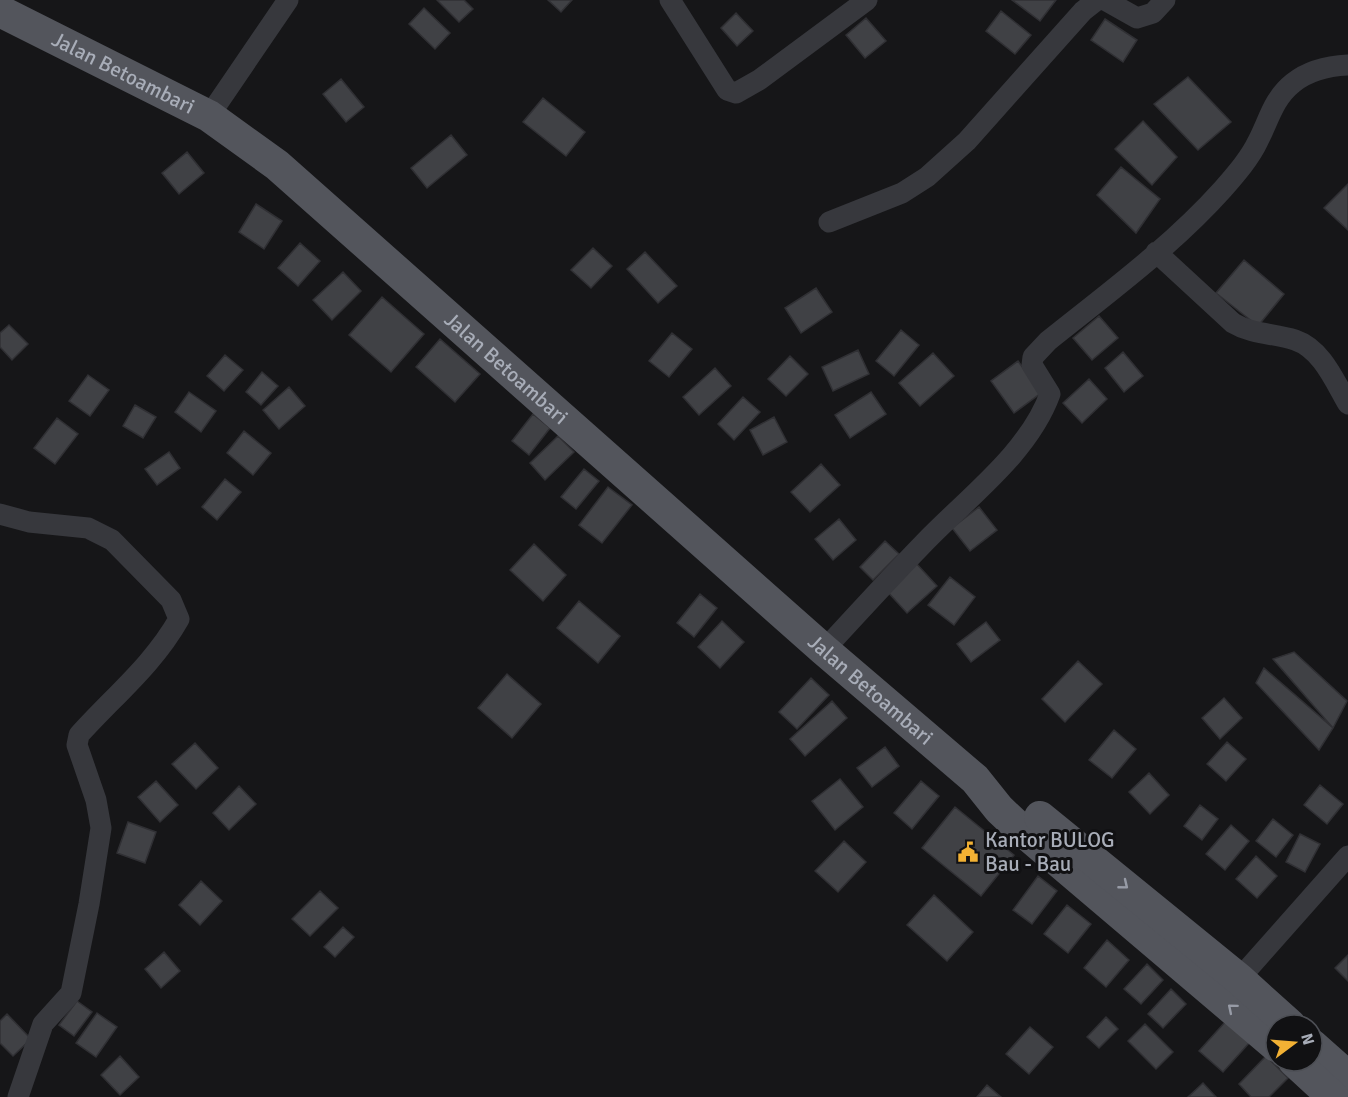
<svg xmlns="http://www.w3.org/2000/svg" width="1348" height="1097" viewBox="0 0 1348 1097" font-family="Signika,sans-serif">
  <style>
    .building { fill: #404145; stroke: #303034; stroke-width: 1.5 }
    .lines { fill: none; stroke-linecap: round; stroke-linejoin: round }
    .minor { stroke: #37383d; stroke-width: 21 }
    .primary { stroke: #53555c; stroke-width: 32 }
    .oneway { stroke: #979ba6 }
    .labels { text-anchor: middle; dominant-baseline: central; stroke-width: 6; stroke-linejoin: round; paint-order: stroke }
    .street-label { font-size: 21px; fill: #a8adb8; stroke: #111113 }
    .poi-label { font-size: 21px; fill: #a8adb8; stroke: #111113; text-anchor: start }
  </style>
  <rect width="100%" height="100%" fill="#161618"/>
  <path class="building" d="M437,0H464L473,9L459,22Z
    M548,0H572L561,12Z
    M1012,0H1056L1040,21Z
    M424,8L450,33L435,49L409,24Z
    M1001,11L1031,35L1015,54L986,31Z
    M736,13L753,31L737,46L721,28Z
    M866,18L886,41L865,58L846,35Z
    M1105,19L1137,40L1123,62L1091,40Z
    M1188,77L1231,122L1198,150L1154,104Z
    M341,79L364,107L346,122L323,94Z
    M543,98L585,132L566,156L523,122Z
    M1143,121L1177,157L1152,185L1115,149Z
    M451,135L467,155L427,188L411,168Z
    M187,152L204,173L179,194L162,173Z
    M1121,167L1160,199L1136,233L1097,195Z
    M1348,184V230L1324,208Z
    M256,204L282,221L264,249L239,232Z
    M300,243L320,261L298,286L278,268Z
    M593,248L612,266L591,288L571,270Z
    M645,252L677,286L658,303L627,269Z
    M1244,260L1284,294L1258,326L1216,293Z
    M343,272L361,291L332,320L313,300Z
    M816,288L832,312L801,333L785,308Z
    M382,297L424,334L391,372L349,335Z
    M1099,316L1118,338L1092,360L1073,338Z
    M9,325L28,344L12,360L0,347V333Z
    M901,330L919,345L894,376L876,361Z
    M672,333L692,349L669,377L649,361Z
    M440,339L480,374L455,402L416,367Z
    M858,350L869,374L833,391L822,367Z
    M1123,352L1143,376L1124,392L1105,368Z
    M933,353L954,376L920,406L899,383Z
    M225,355L243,370L224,391L207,376Z
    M790,356L808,374L786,396L768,379Z
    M1018,361L1041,393L1014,413L991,381Z
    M715,368L731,386L699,415L683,397Z
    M262,372L278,386L261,405L246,392Z
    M88,375L109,390L90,416L69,401Z
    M1089,379L1107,399L1082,423L1063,403Z
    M289,387L305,406L279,429L263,410Z
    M189,392L216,411L201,432L175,412Z
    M871,392L886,414L850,438L835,415Z
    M743,397L760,412L734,440L718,424Z
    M135,405L156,417L143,438L123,426Z
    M533,414L550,428L529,455L512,441Z
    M774,417L787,442L763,455L750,430Z
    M57,418L78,434L55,464L34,448Z
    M244,431L271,453L253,475L227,453Z
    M558,436L574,452L545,480L530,463Z
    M169,452L180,468L157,485L145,469Z
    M821,464L840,485L810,512L791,492Z
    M584,469L599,481L576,509L561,497Z
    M225,479L241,492L217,520L202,507Z
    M608,487L632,505L602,543L579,525Z
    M979,507L997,530L970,551L952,528Z
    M839,519L856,540L833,560L815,539Z
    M885,541L899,554L873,580L860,567Z
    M534,544L566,575L543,601L510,570Z
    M915,562L937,586L907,613L885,589Z
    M950,577L975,597L954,625L928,605Z
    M700,594L717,608L694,637L677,623Z
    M579,601L620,636L598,663L557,628Z
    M722,621L744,642L720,668L698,647Z
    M986,622L1000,640L971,662L957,644Z
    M1294,652L1347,701L1333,728L1273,659Z
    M1078,661L1102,684L1065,722L1042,699Z
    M1264,668L1333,728L1319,750L1256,683Z
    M507,674L541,704L512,738L478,708Z
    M811,678L829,695L797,729L779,712Z
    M1224,698L1242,718L1220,739L1202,718Z
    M832,701L847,718L805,756L790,739Z
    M1114,730L1136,749L1112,778L1089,760Z
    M1227,742L1246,759L1226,781L1207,764Z
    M195,743L218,768L196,789L172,764Z
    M885,747L899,766L872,787L857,768Z
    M1149,773L1169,795L1150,814L1129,792Z
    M840,779L863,807L835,830L812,801Z
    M156,781L178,805L160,822L138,797Z
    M921,781L939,796L912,829L894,813Z
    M1320,785L1343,804L1327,824L1304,805Z
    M239,786L256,804L229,830L213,813Z
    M1200,805L1218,819L1202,840L1184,826Z
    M955,807L1014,855L981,896L922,848Z
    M1273,819L1293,835L1276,857L1256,841Z
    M128,822L156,832L145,863L117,853Z
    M1231,825L1249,841L1225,870L1206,854Z
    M1300,834L1320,844L1305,872L1286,862Z
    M844,841L866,862L838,892L815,871Z
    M1256,856L1277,876L1257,898L1236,879Z
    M1038,876L1057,891L1032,924L1013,910Z
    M201,881L222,901L200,925L179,905Z
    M320,891L338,908L310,936L292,919Z
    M934,895L973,932L947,961L907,925Z
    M1067,905L1091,924L1068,953L1044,934Z
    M343,927L354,937L335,957L324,947Z
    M1107,940L1129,960L1106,987L1084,968Z
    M164,952L180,971L161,988L145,969Z
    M1348,955V981L1335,968Z
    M1147,964L1163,980L1141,1004L1124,989Z
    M1171,989L1186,1004L1163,1028L1148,1014Z
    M77,1001L92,1012L74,1036L59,1025Z
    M97,1013L117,1027L96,1057L76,1043Z
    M7,1014L31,1039L13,1056L0,1043V1021Z
    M1106,1017L1118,1029L1099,1048L1087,1037Z
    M1226,1021L1250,1042L1223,1072L1199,1051Z
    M1145,1024L1173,1052L1156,1069L1128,1041Z
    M1030,1027L1053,1047L1029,1074L1006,1054Z
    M120,1056L139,1077L120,1095L101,1075Z
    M1266,1056L1288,1078L1269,1097H1251L1239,1084Z
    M1203,1083L1216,1097H1188Z
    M987,1085L1001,1097H977Z"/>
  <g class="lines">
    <path class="minor" d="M670,0L727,90L736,93L759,80L867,0
      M1105,0L1137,18L1153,13L1165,0
      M209,116L288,0
      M829,222L902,193L927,177L967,141L1083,11L1097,0
      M1156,252L1233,323C1253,335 1274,333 1295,340C1322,349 1335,382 1348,404
      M0,514L29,522L88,528L112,540L171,600L179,619C153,665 114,696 79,735L77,745L96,800L101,828L89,904L71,993L43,1024L18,1097
      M824,650C857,614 890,578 924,543C967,498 1028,454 1050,394L1032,365L1033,357L1048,341C1108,293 1172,246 1223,189C1236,174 1250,158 1258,141C1269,120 1273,99 1293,83C1309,70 1328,66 1348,65
      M1239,979L1348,856"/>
    <g class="primary">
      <path id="s1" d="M0,11L209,116L277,165L824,650L975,779L999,809L1017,826L1276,1046"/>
      <path d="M1040,817L1239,979L1290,1025"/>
      <path d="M1312,1045L1348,1077"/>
      <path d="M1294,1061L1333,1097"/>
    </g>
  </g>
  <defs><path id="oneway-chevron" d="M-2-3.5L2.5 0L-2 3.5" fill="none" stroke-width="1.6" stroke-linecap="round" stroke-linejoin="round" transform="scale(1.5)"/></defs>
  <g class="oneway">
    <use href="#oneway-chevron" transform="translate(1124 885) rotate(39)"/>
    <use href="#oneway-chevron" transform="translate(1232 1008) rotate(-140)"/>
  </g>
  <defs>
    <g id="civic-bare" transform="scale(1.62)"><path d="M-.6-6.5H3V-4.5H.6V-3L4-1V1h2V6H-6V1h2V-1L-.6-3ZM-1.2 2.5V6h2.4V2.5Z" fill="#f2b134" stroke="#111113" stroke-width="2.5" paint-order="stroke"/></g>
  </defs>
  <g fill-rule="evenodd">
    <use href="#civic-bare" x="968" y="852"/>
  </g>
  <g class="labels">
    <g class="street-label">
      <text stroke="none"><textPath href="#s1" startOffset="138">Jalan Betoambari</textPath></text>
      <text stroke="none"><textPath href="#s1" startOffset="624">Jalan Betoambari</textPath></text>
      <text stroke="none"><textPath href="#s1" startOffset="1110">Jalan Betoambari</textPath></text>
    </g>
    <g class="poi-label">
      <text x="985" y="840">Kantor BULOG<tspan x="985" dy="24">Bau - Bau</tspan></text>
    </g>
  </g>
  <g transform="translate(1294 1043) rotate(74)"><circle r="28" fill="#111113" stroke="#4d4f55" stroke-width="1.5"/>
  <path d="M0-4.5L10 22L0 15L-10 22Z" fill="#f2b134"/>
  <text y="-9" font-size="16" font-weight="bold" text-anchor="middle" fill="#a8adb8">N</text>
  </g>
</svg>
